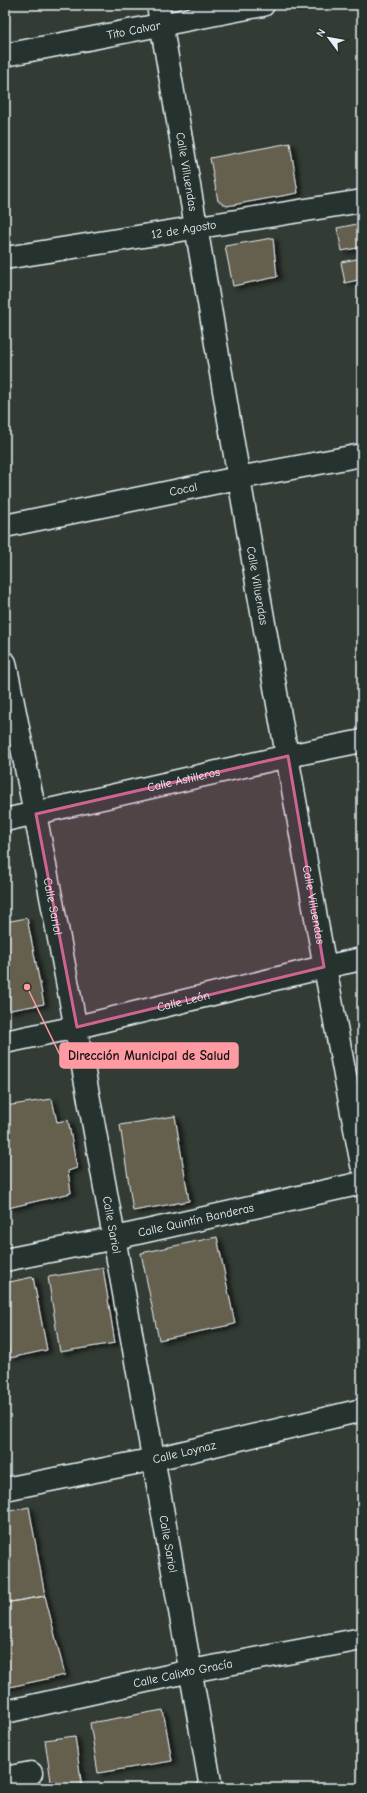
<svg xmlns="http://www.w3.org/2000/svg" width="367" height="1793" viewBox="0 0 367 1793" font-family="'Comic Neue',sans-serif">
  <style>
    .building { fill: #655e4e; stroke: #e8f1f8; filter: url(#shadow) }
    .lines { fill: none; stroke-linecap: round; stroke-linejoin: round }
    .minor-casing { stroke: #e8f1f8; stroke-width: 25 }
    .major-casing { stroke: #e8f1f8; stroke-width: 25 }
    .minor { stroke: #26332d; stroke-width: 22 }
    .major { stroke: #26332d; stroke-width: 22 }
    .marked { fill: #cf6492; fill-opacity: 0.2; stroke: #cf6492; stroke-width: 3; stroke-linejoin: round }
    .labels { text-anchor: middle; dominant-baseline: central; stroke-width: 3; stroke-linejoin: round; paint-order: stroke }
    .street-label { font-size: 12px; fill: #e8f1f8; stroke: #26332d }
    .leader { fill: none; stroke: #ff9aa2; stroke-width: 1.5 }
    .callout-dot { fill: #ff9aa2; stroke: #26332d; stroke-width: 1.5 }
    .callout { fill: #ff9aa2; stroke: #ff9aa2; stroke-width: 1.5 }
    .callout-label { font-size: 13px; text-anchor: middle; font-weight: bold; fill: #111 }
  </style>
  <defs>
    <filter id="shadow"><feDropShadow dx="4.5" dy="2.5" stdDeviation="2" flood-color="#0009"/></filter>
  </defs>
  <rect width="100%" height="100%" fill="#333c34"/>
  <filter id="ink" filterUnits="userSpaceOnUse"><feTurbulence type="fractalNoise" baseFrequency=".025" numOctaves="2"/><feDisplacementMap in="SourceGraphic" scale="8" xChannelSelector="R" yChannelSelector="G"/><feConvolveMatrix kernelMatrix="1 2 1 2 8 2 1 2 1" color-interpolation-filters="sRGB"/></filter>
  <g filter="url(#ink)">
    <path class="building" d="M290,143L298,193L227,206L218,201L210,158Z
      M362,223V247L342,251L337,228Z
      M273,238L277,277L233,286L225,246Z
      M362,258V279L345,283L341,262Z
      M27,918L44,1004L5,1011V922Z
      M52,1099L57,1122L68,1120L77,1168L68,1171L71,1193L8,1208L5,1191V1106Z
      M175,1116L189,1201L133,1211L120,1125Z
      M217,1237L235,1324L159,1340L141,1253Z
      M103,1268L115,1343L60,1352L48,1277Z
      M33,1277L47,1350L10,1358L5,1331V1283Z
      M29,1507L45,1596L5,1603V1512Z
      M45,1596L65,1675L5,1688V1603Z
      M163,1710L172,1761L98,1773L90,1723Z
      M75,1736L82,1788H52L45,1740Z"/>
    <g class="lines">
      <g class="minor-casing">
        <g id="minor">
          <path id="s1" d="M158,5C225,392 288,779 362,1165"/>
          <path id="s2" d="M5,55L263,5"/>
          <path id="s3" d="M5,663C81,1037 145,1412 211,1788"/>
          <path id="s4" d="M5,820L288,756L362,741"/>
          <path id="s5" d="M5,1042L77,1027L324,967L362,959"/>
          <path id="s6" d="M5,1260L115,1238L362,1183"/>
          <path id="s7" d="M5,1489L155,1459L362,1410"/>
          <path id="s8" d="M5,1712L191,1671L362,1639"/>
          <path d="M5,1778L31,1773"/>
        </g>
      </g>
      <g class="major-casing">
        <g id="major">
          <path id="s9" d="M5,258L362,201"/>
          <path id="s10" d="M5,526L238,478L362,455"/>
        </g>
      </g>
      <use href="#minor" class="minor"/>
      <use href="#major" class="major"/>
    </g>
  </g>
  <path class="marked" d="M288,756L324,967L77,1027L36,814Z"/>
  <g class="labels">
    <g class="street-label">
      <text stroke="none"><textPath href="#s2" startOffset="131">Tito Calvar</textPath></text>
      <text stroke="none"><textPath href="#s1" startOffset="169">Calle Villuendas</textPath></text>
      <text stroke="none"><textPath href="#s9" startOffset="181">12 de Agosto</textPath></text>
      <text stroke="none"><textPath href="#s10" startOffset="182">Cocal</textPath></text>
      <text stroke="none"><textPath href="#s1" startOffset="589">Calle Villuendas</textPath></text>
      <text stroke="none"><textPath href="#s4" startOffset="183">Calle Astilleros</textPath></text>
      <text stroke="none"><textPath href="#s1" startOffset="913">Calle Villuendas</textPath></text>
      <text stroke="none"><textPath href="#s3" startOffset="248">Calle Sariol</textPath></text>
      <text stroke="none"><textPath href="#s5" startOffset="183">Calle León</textPath></text>
      <text stroke="none"><textPath href="#s6" startOffset="195">Calle Quintín Banderas</textPath></text>
      <text stroke="none"><textPath href="#s3" startOffset="572">Calle Sariol</textPath></text>
      <text stroke="none"><textPath href="#s7" startOffset="183">Calle Loynaz</textPath></text>
      <text stroke="none"><textPath href="#s3" startOffset="896">Calle Sariol</textPath></text>
      <text stroke="none"><textPath href="#s8" startOffset="182">Calle Calixto Gracía</textPath></text>
    </g>
  </g>
  <path class="leader" d="M27 987L60 1055"/>
  <circle class="callout-dot" cx="27" cy="987" r="4"/>
  <rect class="callout" x="60" y="1043" width="178" height="25" rx="4"/>
  <g class="callout-label">
    <text x="149" y="1060">Dirección Municipal de Salud</text>
  </g>
  <rect width="367" height="1793" fill="none" stroke="#26332d" stroke-width="20"/>
  <rect x="10" y="10" width="347" height="1773" fill="none" stroke="#e8f1f8" stroke-width="1.5" filter="url(#ink)"/>
  <g transform="translate(329 38) rotate(302)" stroke="#26332d" stroke-width="3" paint-order="stroke">
  <path d="M0-3L7 15L0 10L-7 15Z" fill="#e8f1f8"/>
  <text y="-6" font-size="11" font-weight="bold" text-anchor="middle" fill="#e8f1f8">N</text>
  </g>
</svg>
